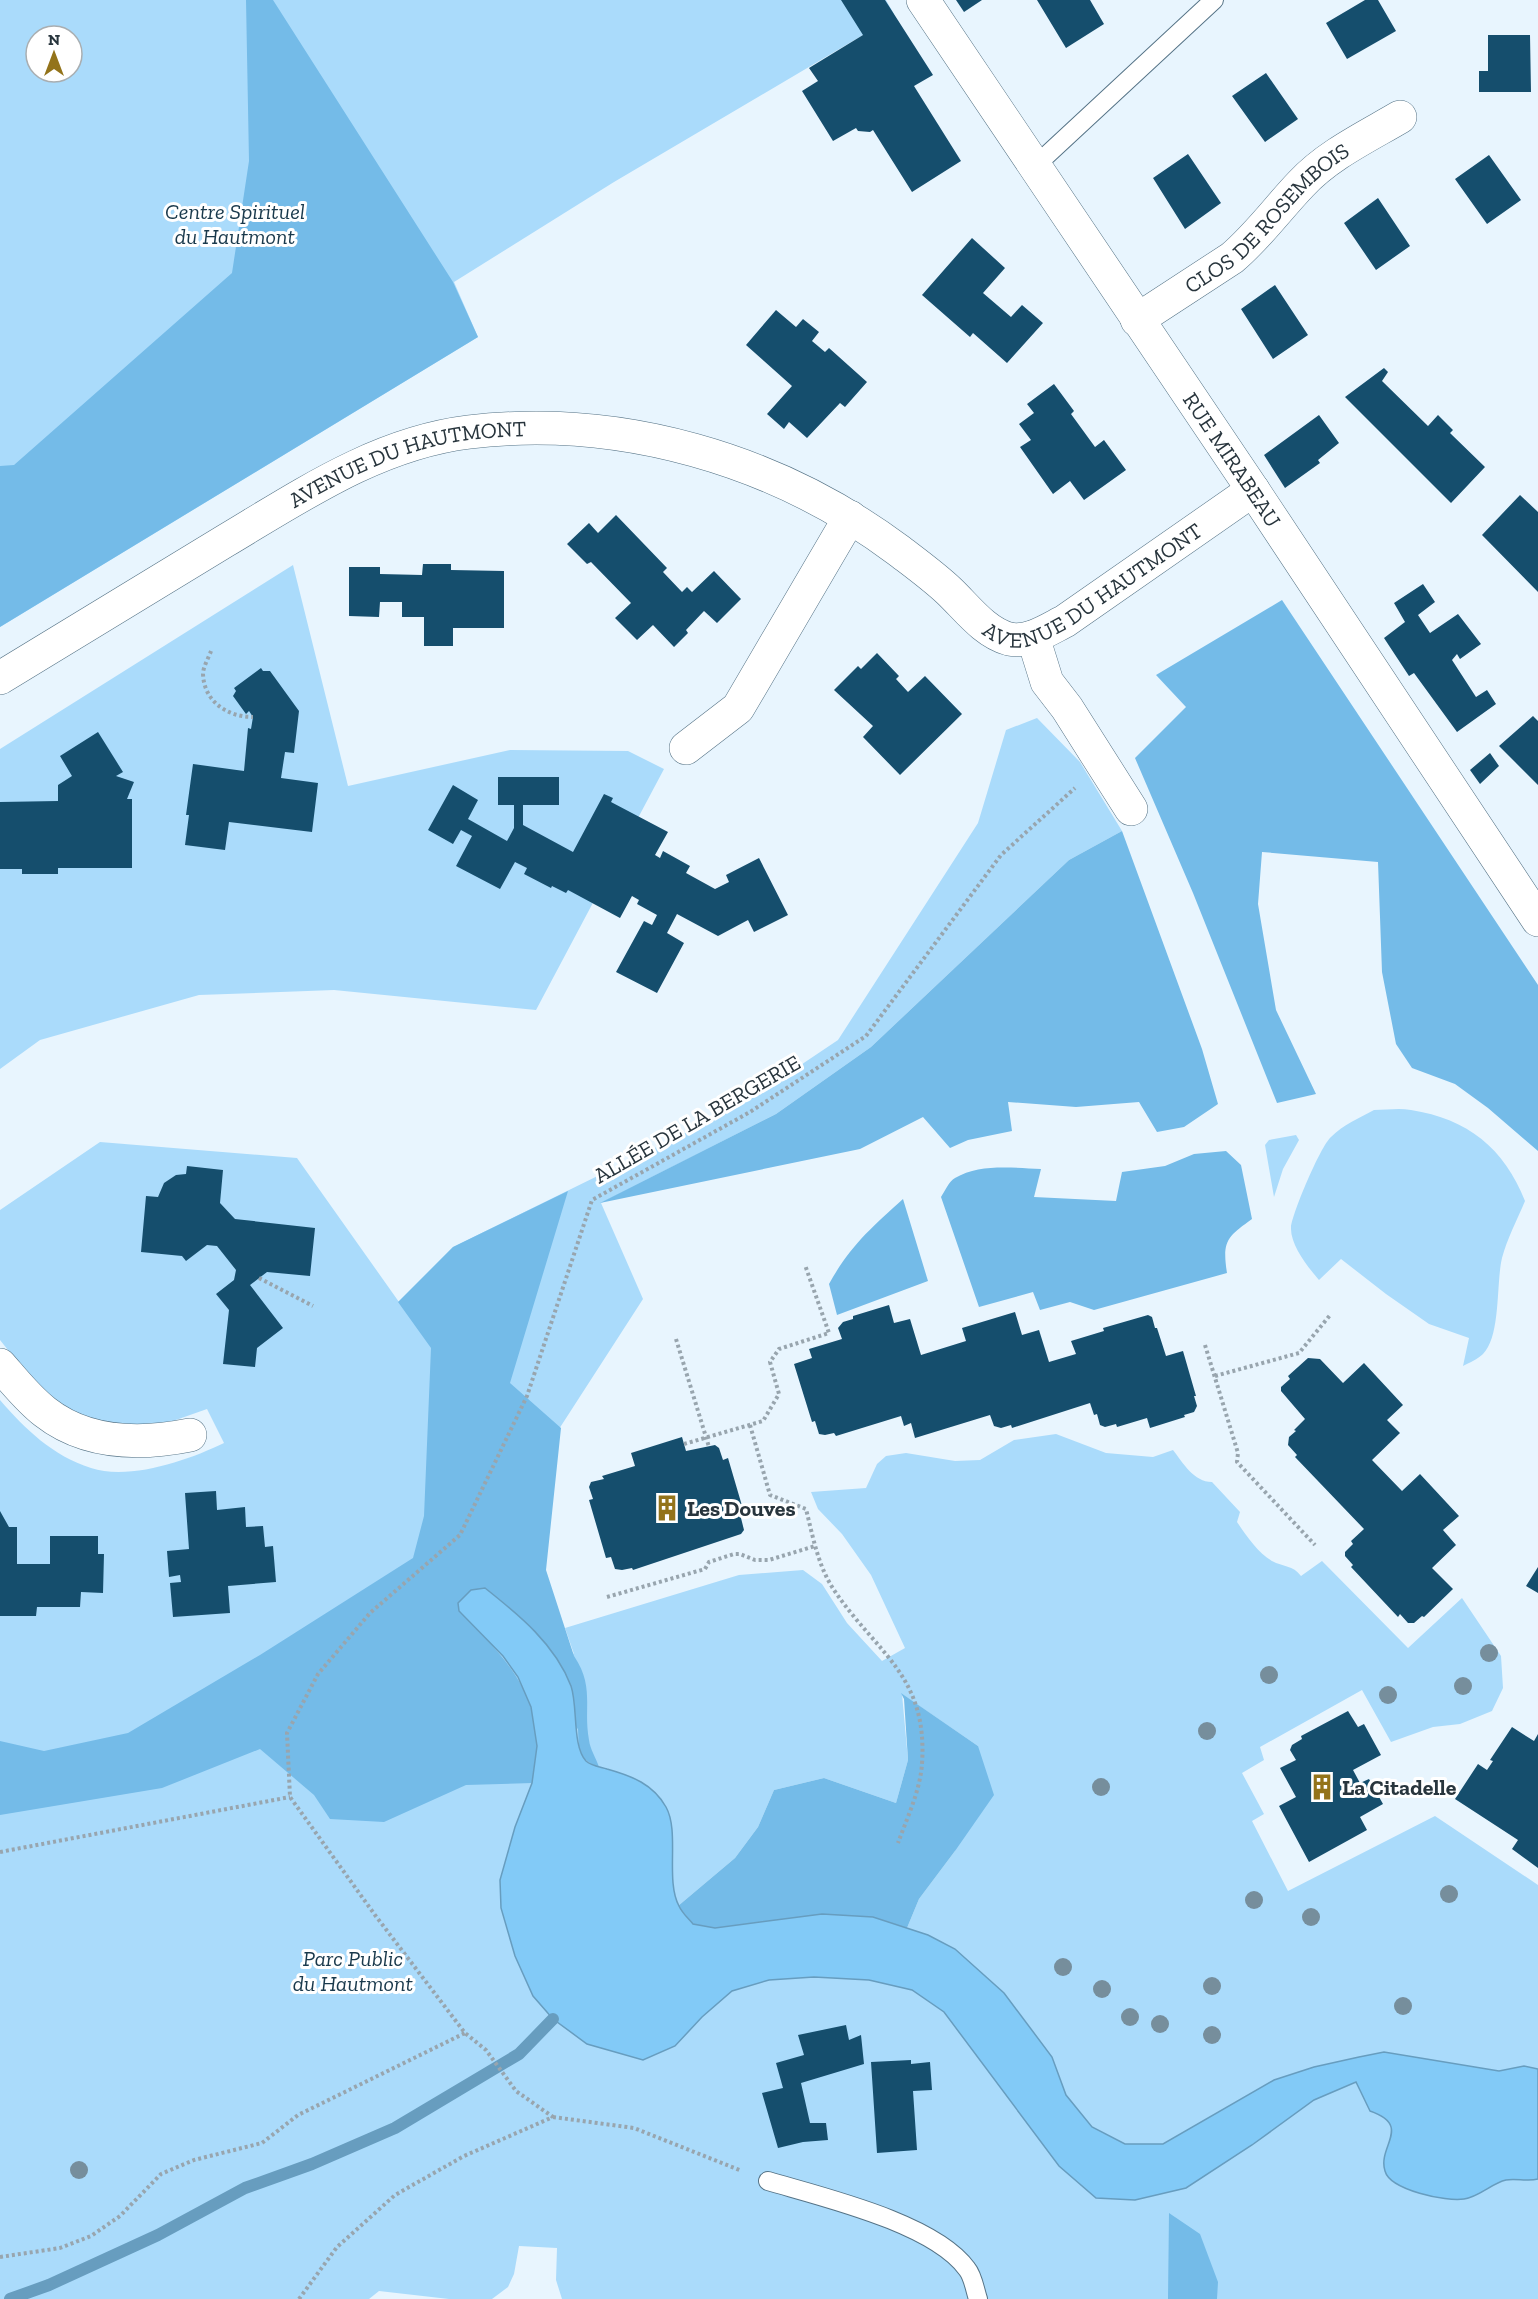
<svg xmlns="http://www.w3.org/2000/svg" width="1538" height="2299" viewBox="0 0 1538 2299" font-family="'Zilla Slab',serif">
  <style>
    .green { fill: #aadbfb; fill-rule: evenodd }
    .forest { fill: #74bbe8 }
    .water { fill: #82caf7; stroke: #679dbf; stroke-width: 1.5 }
    .lines { fill: none; stroke-linecap: round; stroke-linejoin: round }
    .stream { stroke: #679dbf; stroke-width: 12 }
    .building { fill: #154e6d }
    .lane-casing { stroke: #557386; stroke-width: 20 }
    .street-casing { stroke: #557386; stroke-width: 34 }
    .secondary-casing { stroke: #557386; stroke-width: 34 }
    .path { stroke: #98a5ae; stroke-width: 4; stroke-dasharray: 3 3; stroke-linecap: butt }
    .lane { stroke: #fff; stroke-width: 18 }
    .street { stroke: #fff; stroke-width: 33 }
    .secondary { stroke: #fff; stroke-width: 33 }
    .tree { fill: #768e9c }
    .labels { text-anchor: middle; dominant-baseline: central; stroke-width: 6; stroke-linejoin: round; paint-order: stroke }
    .park-label { font-size: 22px; font-style: italic; fill: #19394c; stroke: #fff }
    .street-label { font-size: 22px; fill: #28353d; stroke: #fff }
    .poi-label { font-size: 22px; font-weight: bold; fill: #28353d; stroke: #fff; text-anchor: start }
  </style>
  <rect width="100%" height="100%" fill="#e8f5fe"/>
  <path class="green" d="M0,0H886L894,14L863,35L614,182L454,282L478,337L0,627ZM36,36H72V72H36Z
    M293,565L348,786L510,750L628,751L664,769L536,1010L334,990L199,995L40,1040L0,1069V749Z
    M1037,718L1080,762L1122,831L1069,860L871,1047L776,1114L601,1203L643,1299L475,1559L574,1654L565,1628L739,1575L803,1570L822,1584L847,1623L882,1661L905,1648L871,1575L842,1534L818,1509L811,1492L866,1488L877,1464L886,1456L906,1453L955,1461L980,1460L1014,1440L1056,1434L1106,1453L1153,1457L1173,1450C1183,1463 1194,1482 1212,1482L1240,1512L1237,1522C1246,1535 1257,1552 1272,1561C1283,1567 1293,1565 1301,1576L1322,1561L1408,1648L1462,1598L1501,1656L1503,1688L1492,1711L1460,1724L1433,1727L1391,1742L1362,1690L1260,1747L1264,1760L1242,1773L1264,1814L1252,1821L1288,1891L1435,1816L1538,1885V2299H562L556,2280L557,2248L519,2246L514,2274L508,2287L492,2299H449L379,2291L369,2299H0V1400C25,1429 53,1456 91,1468C129,1481 189,1460 224,1443L207,1409L156,1427L83,1421L43,1394L0,1340V1210L100,1142L297,1158L399,1302L453,1247L738,1107L838,1040L978,823L1006,730ZM902,1694L978,1746L955,1851L919,1899L907,1928L678,1906L735,1858L758,1827L774,1790L824,1778L896,1803L908,1760Z
    M1374,1110C1386,1110 1399,1108 1411,1110C1468,1119 1504,1148 1525,1201C1517,1220 1507,1239 1502,1258C1496,1283 1501,1336 1483,1354C1478,1359 1469,1363 1463,1366L1469,1338L1429,1324L1386,1294L1341,1259L1319,1280C1308,1267 1290,1245 1291,1227C1293,1212 1320,1147 1331,1137C1343,1125 1359,1118 1374,1110Z
    M1296,1135L1299,1140L1283,1169L1274,1197L1265,1145L1269,1140Z"/>
  <path class="forest" d="M246,0H273L453,282L478,337L0,627V466L14,465L232,273L249,161Z
    M1282,600L1538,985V1151L1488,1108L1455,1084L1412,1068L1396,1044L1382,972L1378,862L1262,852L1258,904L1276,1010L1316,1094L1277,1103L1193,893L1135,758L1186,707L1156,675Z
    M1122,831L1202,1049L1218,1104L1184,1127L1157,1132L1139,1102L1076,1107L1008,1102L1012,1131L968,1140L950,1148L923,1117L860,1149L600,1203L776,1114L871,1047L1069,860Z
    M1226,1151L1241,1165L1252,1219C1227,1237 1222,1241 1227,1273L1094,1310L1070,1302L1040,1310L1033,1292L979,1307L941,1197C945,1191 949,1181 955,1178C980,1163 1014,1168 1041,1169L1034,1197L1116,1201L1122,1172L1165,1166L1194,1154Z
    M568,1191L510,1383L561,1428L546,1570L574,1656C595,1687 583,1708 589,1740C590,1749 596,1758 599,1767C577,1759 579,1749 578,1729L459,1611C498,1651 537,1686 537,1747C537,1759 534,1771 532,1783L466,1785L384,1822L330,1819L314,1795L260,1749L162,1788L0,1815V1741L44,1751L128,1733L260,1655L413,1558L424,1516L431,1348L398,1302L453,1247Z
    M903,1199L928,1281L837,1315L829,1284C850,1246 871,1228 903,1199Z
    M901,1693L978,1746L994,1795L955,1851L919,1899L907,1928L879,1919L768,1921L715,1928L693,1924L678,1906L735,1858L758,1827L774,1790L824,1778L896,1803L908,1760L904,1699Z
    M1169,2213L1200,2234L1218,2282L1217,2299H1168Z"/>
  <path class="water" d="M485,1588C519,1615 555,1644 571,1686C578,1706 572,1746 586,1761C591,1766 601,1767 607,1769C632,1776 653,1784 666,1807C680,1832 665,1880 679,1906C682,1913 689,1919 693,1924L715,1928L822,1914L873,1917L928,1935L955,1949L1004,1993L1052,2057L1066,2095L1092,2127L1125,2144H1163L1274,2080L1314,2067L1359,2057L1384,2052L1499,2071L1524,2066L1538,2069V2179C1528,2182 1516,2178 1506,2180C1492,2183 1479,2197 1464,2199C1446,2202 1390,2190 1385,2171C1377,2146 1413,2126 1370,2111L1356,2082L1314,2100L1252,2145L1186,2188L1135,2200L1096,2198L1059,2166L944,2012L912,1990L869,1980L814,1977L769,1980L732,1991L702,2017L675,2046L643,2060L587,2044L553,2019L533,1996L515,1956L501,1908L500,1880L515,1827L532,1783L537,1746L531,1707L518,1677L503,1656L459,1611L458,1603L471,1590Z"/>
  <g class="lines">
    <path class="stream" d="M10,2299L49,2285L158,2235L245,2188L312,2164L395,2128L519,2054L553,2019"/>
  </g>
  <path class="building" d="M841,0H885L933,75L914,86L961,161L912,192L873,130L870,132L858,131L856,128L833,141L802,91L818,81L809,68L863,35Z
    M956,0H982L964,12Z
    M1037,0H1090L1104,24L1066,48Z
    M1365,0H1378L1396,31L1347,59L1326,23Z
    M1488,35H1530L1531,92H1479V71H1488Z
    M1266,73L1298,119L1265,142L1232,96Z
    M1188,154L1221,203L1185,229L1153,178Z
    M1489,155L1521,200L1487,224L1455,179Z
    M1378,198L1410,246L1376,270L1344,223Z
    M972,238L1005,268L983,293L1011,317L1022,305L1043,323L1007,363L973,333L970,337L922,295Z
    M1275,285L1308,335L1273,359L1241,309Z
    M776,310L796,327L803,319L819,332L812,341L825,352L829,348L867,382L845,407L840,403L807,438L789,422L784,429L767,414L792,386L746,345Z
    M1384,368L1388,372L1382,381L1428,426L1438,415L1453,430L1450,433L1485,467L1451,503L1345,397Z
    M1054,384L1074,411L1071,414L1095,447L1104,440L1126,470L1084,500L1070,481L1053,494L1020,447L1031,440L1019,424L1034,413L1027,404Z
    M1319,415L1339,443L1318,460L1320,463L1285,488L1264,455Z
    M1520,495L1538,512V592L1482,535Z
    M616,515L667,568L663,572L682,592L687,587L692,592L714,571L741,599L717,623L704,611L686,630L688,633L674,647L653,625L637,640L615,618L631,603L591,562L587,564L567,544L589,523L598,533Z
    M423,564H451V570L504,571V628H453V646H424V617H402V602H380L379,617L349,616V567H380V574L422,575Z
    M1423,584L1435,602L1418,615L1430,633L1458,614L1481,644L1460,659L1457,654L1452,660L1476,697L1487,690L1496,704L1457,732L1414,673L1409,676L1384,638L1405,622L1394,603Z
    M877,653L899,676L896,679L908,692L925,676L962,714L900,775L863,737L873,726L834,690L858,666L861,669Z
    M261,668L263,671H270L299,711L294,753L285,752L281,778L318,783L312,832L229,822L225,850L185,845L189,815H186L193,764L244,771L248,728L251,729L253,717L249,711L246,714L233,696L236,691L234,688Z
    M1533,716L1538,721V785L1499,746Z
    M98,732L123,772L116,776L134,782L127,799H132V868H58V874H22V869H0V802L58,801V785L72,776L60,756Z
    M1490,753L1499,766L1480,784L1470,770Z
    M498,777H559V805H523V825L573,852L604,794L613,798L611,802L668,832L655,855L660,858L663,851L690,866L686,873L715,889L729,882L726,875L759,858L788,915L754,932L748,920L718,936L677,914L667,933L684,943L657,993L616,972L644,921L652,925L657,915L637,904L639,900L632,896L620,918L568,890L566,893L552,886L551,888L524,874L527,868L515,862L500,889L456,866L472,836L461,830L453,844L428,830L453,785L478,800L468,819L507,841L514,828V805H498Z
    M187,1166L223,1170L220,1203L235,1219L315,1228L310,1276L267,1272L250,1285L283,1328L257,1348L255,1367L223,1364L229,1310L216,1294L234,1280L236,1270L217,1246L207,1245L186,1261L182,1256L141,1252L146,1196L158,1197L164,1183L176,1175L186,1174Z
    M889,1305L894,1323L910,1319L921,1355L966,1341L962,1328L1015,1312L1022,1335L1039,1330L1049,1362L1076,1354L1071,1341L1104,1331L1103,1328L1148,1315L1152,1317L1155,1328H1157L1166,1356L1183,1351L1196,1396H1194L1197,1406L1194,1412L1184,1415L1185,1417L1150,1428L1147,1418L1117,1427L1116,1424L1105,1427L1100,1425L1097,1414L1094,1415L1090,1403L1012,1428L1011,1425L1001,1428L994,1426L990,1415L915,1438L911,1423L904,1426L901,1416L836,1436L834,1433L825,1435L819,1434L815,1421L812,1422L794,1364L812,1358L809,1349L842,1339L838,1328L843,1322L853,1319V1316Z
    M1308,1358L1320,1359L1343,1383L1364,1363L1403,1405L1387,1420L1400,1433L1372,1460L1402,1491L1420,1474L1459,1516L1443,1530L1456,1545L1432,1568L1453,1589L1424,1617L1422,1616L1414,1623H1408L1400,1614L1398,1617L1351,1567L1353,1565L1345,1556V1552L1353,1544L1351,1541L1364,1529L1295,1457L1297,1455L1288,1445L1289,1437L1296,1431L1294,1430L1305,1419L1281,1391V1387L1290,1379L1288,1376Z
    M682,1437L686,1451L715,1445L719,1448L723,1460L728,1458L745,1516L741,1518L744,1530L741,1534L633,1570L632,1568L622,1570L615,1569L611,1557L606,1558L589,1500L593,1499L589,1487L591,1482L604,1479L602,1476L635,1466L631,1453Z
    M216,1491L217,1510L245,1507L246,1527L263,1526L265,1547L273,1546L276,1582L228,1586L230,1613L173,1617L170,1583L181,1582L180,1575L169,1577L167,1551L189,1549L185,1493Z
    M0,1511L9,1527H17V1564H50V1536H98V1554H104L103,1593L81,1592L80,1607H37L36,1616H0Z
    M1538,1567V1593L1526,1586Z
    M1348,1711L1358,1727L1364,1724L1381,1755L1353,1770L1360,1783L1369,1779L1383,1804L1360,1817L1367,1830L1309,1862L1279,1806L1296,1797L1280,1768L1296,1760L1290,1750L1292,1745L1302,1739L1301,1736Z
    M1512,1727L1534,1741L1538,1734V1868L1512,1849L1518,1840L1455,1799L1478,1764L1487,1770L1493,1761L1490,1760Z
    M846,2025L849,2040L861,2035L864,2064L801,2083L810,2123H826L828,2140L803,2142L778,2148L762,2093L783,2088L776,2063L804,2055L798,2035Z
    M911,2060V2064L930,2062L932,2090L913,2091L917,2150L877,2153L871,2062Z"/>
  <g class="lines">
    <g class="lane-casing">
      <path id="lane" d="M1034,167L1214,0
        M768,2181C822,2197 934,2223 967,2269C973,2276 975,2290 978,2299"/>
    </g>
    <g class="street-casing">
      <g id="street">
        <path id="s1" d="M1137,320L1232,258C1258,236 1278,208 1301,184C1328,155 1366,137 1400,117"/>
        <path d="M1033,637L1047,682L1067,708L1131,809"/>
        <path id="s2" d="M0,678C75,632 150,586 225,541C302,495 378,443 469,432C620,414 776,459 898,550C915,563 933,576 949,591C967,608 984,632 1009,639C1029,643 1049,629 1065,621L1253,490"/>
        <path d="M686,748L738,708L850,517"/>
        <path d="M0,1365C14,1381 28,1399 45,1412C87,1445 140,1445 190,1435"/>
      </g>
    </g>
    <g class="secondary-casing">
      <g id="secondary">
        <path id="s3" d="M923,0L1253,490L1538,920"/>
      </g>
    </g>
    <path class="path" d="M211,651C209,657 203,667 203,674C204,702 228,717 253,717
      M259,1278L313,1306
      M676,1339L709,1447
      M1205,1345L1238,1453L1237,1462L1315,1545
      M1215,1376L1299,1353L1331,1314
      M750,1425L770,1495L806,1509C813,1537 818,1566 834,1590C877,1654 928,1675 922,1764C920,1791 907,1818 898,1843
      M684,1444L763,1421L779,1394L770,1362L779,1349L829,1333L805,1265
      M607,1597L705,1569L709,1562L734,1554H740L755,1560H769L815,1546
      M0,1852L290,1797
      M553,2117L634,2128L742,2171
      M0,2257L60,2248L91,2236L120,2216L161,2174L194,2160L262,2143L298,2115L465,2033
      M299,2299L337,2247L395,2195L464,2156L553,2117L516,2091L486,2050L465,2033L375,1915L290,1797L287,1733L318,1674L370,1613L460,1535L527,1396L592,1200L750,1112L866,1036L1001,855L1075,788"/>
    <use href="#lane" class="lane"/>
    <use href="#street" class="street"/>
    <use href="#secondary" class="secondary"/>
  </g>
  <g class="tree">
    <circle cx="1489" cy="1653" r="9"/>
    <circle cx="1269" cy="1675" r="9"/>
    <circle cx="1463" cy="1686" r="9"/>
    <circle cx="1388" cy="1695" r="9"/>
    <circle cx="1207" cy="1731" r="9"/>
    <circle cx="1101" cy="1787" r="9"/>
    <circle cx="1449" cy="1894" r="9"/>
    <circle cx="1254" cy="1900" r="9"/>
    <circle cx="1311" cy="1917" r="9"/>
    <circle cx="1063" cy="1967" r="9"/>
    <circle cx="1212" cy="1986" r="9"/>
    <circle cx="1102" cy="1989" r="9"/>
    <circle cx="1403" cy="2006" r="9"/>
    <circle cx="1130" cy="2017" r="9"/>
    <circle cx="1160" cy="2024" r="9"/>
    <circle cx="1212" cy="2035" r="9"/>
    <circle cx="79" cy="2170" r="9"/>
  </g>
  <defs>
    <g id="building-bare" transform="scale(2.07)"><path d="M-4-6H4V6H1V3H-1V6H-4ZM-2.5-4.3h1.7v1.8h-1.7ZM.8-4.3h1.7v1.8H.8ZM-2.5-1h1.7V.8h-1.7ZM.8-1h1.7V.8H.8Z" fill="#93731a" stroke="#fff" stroke-width="2.5" paint-order="stroke"/></g>
  </defs>
  <g fill-rule="evenodd">
    <use href="#building-bare" x="667" y="1508"/>
    <use href="#building-bare" x="1322" y="1787"/>
  </g>
  <g class="labels">
    <g class="park-label">
      <text x="235" y="211">Centre Spirituel<tspan x="235" dy="25">du Hautmont</tspan></text>
      <text x="353" y="1958">Parc Public<tspan x="353" dy="25">du Hautmont</tspan></text>
    </g>
    <g class="street-label">
      <text stroke="none"><textPath href="#s1" startOffset="166">CLOS DE ROSEMBOIS</textPath></text>
      <text stroke="none"><textPath href="#s3" startOffset="554">RUE MIRABEAU</textPath></text>
      <text stroke="none"><textPath href="#s2" startOffset="465">AVENUE DU HAUTMONT</textPath></text>
      <text stroke="none"><textPath href="#s2" startOffset="1230">AVENUE DU HAUTMONT</textPath></text>
      <text transform="translate(697 1119) rotate(-30)">ALLÉE DE LA BERGERIE</text>
    </g>
    <g class="poi-label">
      <text x="687" y="1508">Les Douves</text>
      <text x="1342" y="1787">La Citadelle</text>
    </g>
  </g>
  <g transform="translate(54 54)"><circle r="28" fill="#ffffff" stroke="#a9aeb1" stroke-width="1.5"/>
  <path d="M0-4.5L10 22L0 15L-10 22Z" fill="#93731a"/>
  <text y="-9" font-size="16" font-weight="bold" text-anchor="middle" fill="#28353d">N</text>
  </g>
</svg>
